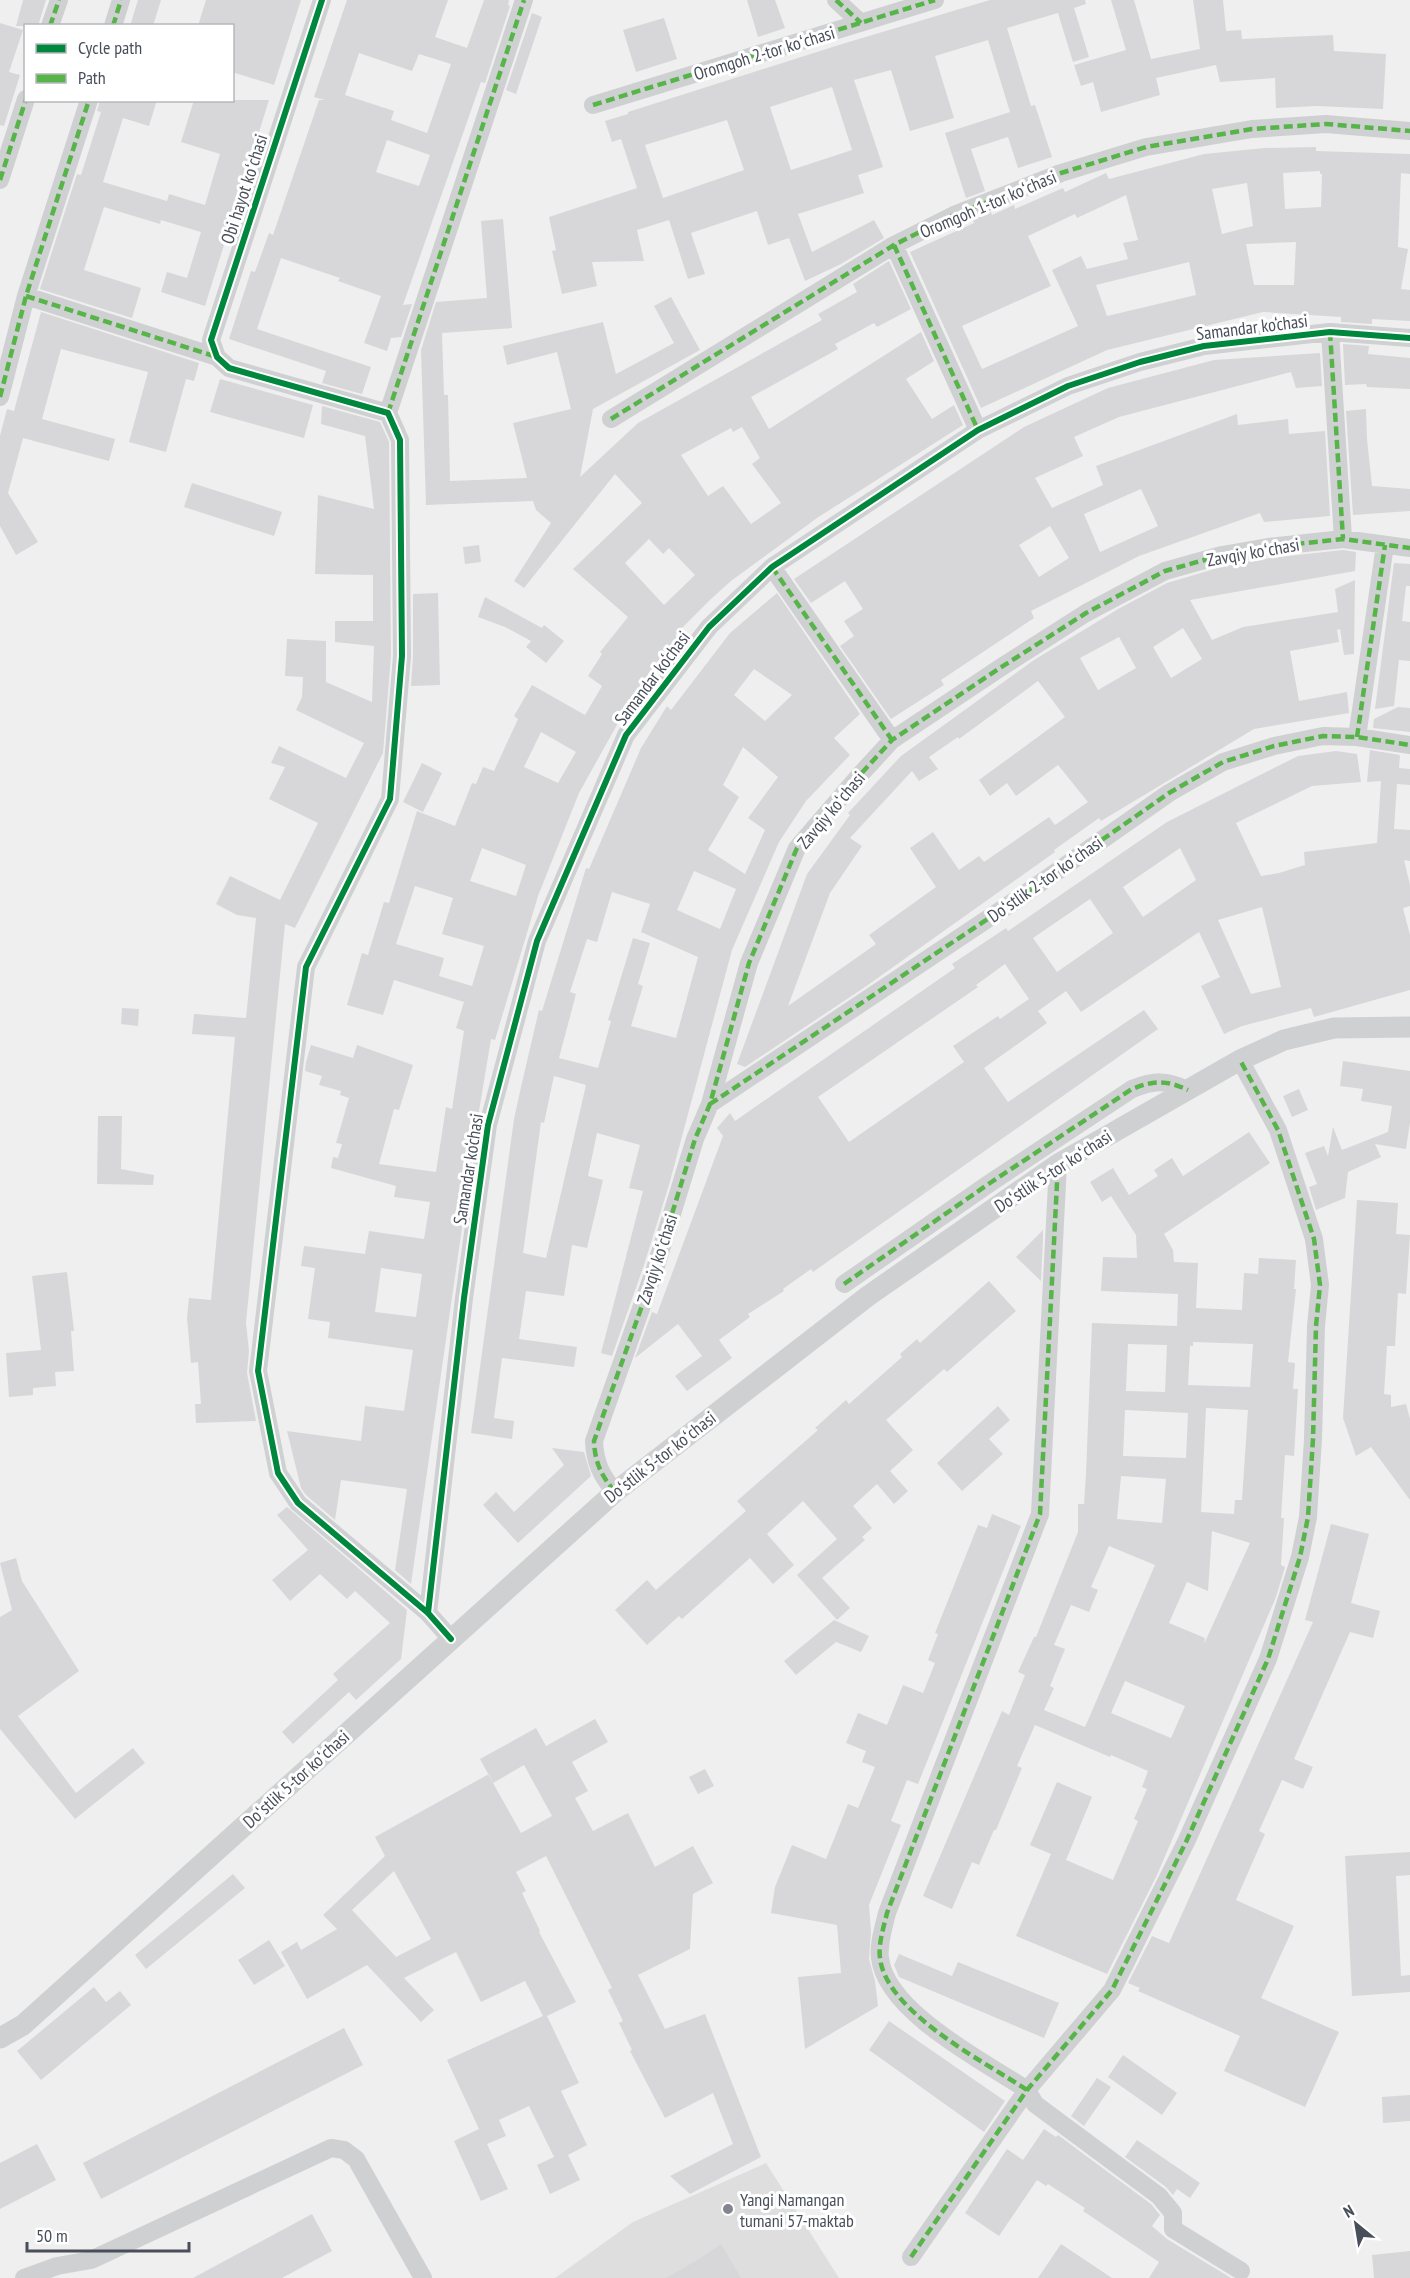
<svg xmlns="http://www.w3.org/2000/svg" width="1410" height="2278" viewBox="0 0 1410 2278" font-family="'PT Sans Narrow',sans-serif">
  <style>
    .education { fill: #dededf }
    .building { fill: #d7d7d9; fill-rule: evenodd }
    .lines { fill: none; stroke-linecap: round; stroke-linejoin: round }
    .minor { stroke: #ced0d2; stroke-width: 18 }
    .tertiary { stroke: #ced0d2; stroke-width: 21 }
    .quiet { stroke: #57b448; stroke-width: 4.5; stroke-dasharray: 9 4.5; stroke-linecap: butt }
    .cycleway-casing { stroke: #fff; stroke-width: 10 }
    .cycleway { stroke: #00873e; stroke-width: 6 }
    .poi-dot { fill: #83868e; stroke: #fff; stroke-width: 2 }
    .labels { text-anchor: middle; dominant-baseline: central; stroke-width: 6; stroke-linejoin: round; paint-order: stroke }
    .street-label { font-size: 18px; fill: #484e5a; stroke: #fff }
    .poi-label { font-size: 18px; fill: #484e5a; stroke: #fff; text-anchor: start }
  </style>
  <rect width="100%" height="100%" fill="#f0efef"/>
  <path class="education" d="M766,2163L839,2278H555L633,2222Z"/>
  <path class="building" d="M23,0H46L38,26H16Z
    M138,0H161L153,26H130Z
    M206,0H301L274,85L232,72V26H198Z
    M347,0H448L435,37L467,48L484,0H509L508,5L510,6L485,83L481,82L403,305L412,304L401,337L391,338L387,351L364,343L381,296L338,281L340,278L281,258L257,329L371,367L362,394L322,383L326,371L229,339L251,271L255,272L269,233L273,235L319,100H325L314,97ZM359,53L412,71L419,54L451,64L427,133L391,120L394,111L345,95ZM387,140L430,155L419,186L376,172Z
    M747,0H775L785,28L758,37Z
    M990,0H1085L1086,4L1074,8L1089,57L1073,62L1058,13L1007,28L1031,106L1035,105L1052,157L1018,168L1008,137L971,149L985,191L966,198L945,133L1010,112L988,40L935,56L954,118L910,131L891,70L854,80L883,167L858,175L864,193L798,214L812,252L874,220L884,238L841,264L805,281L789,238L768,245L757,211L691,233L705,274L688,279L669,220L637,230L644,261L592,262L597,286L562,294L552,251L556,250L549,217L637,188L621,139L612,142L605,121L628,114V112L842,44ZM832,87L852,150L791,170L770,107ZM727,120L744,170L663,198L645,145Z
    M1111,0H1134L1151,59L1200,49L1193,0H1223L1226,31L1241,30L1242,39L1333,35L1334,51L1386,54L1383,109L1317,106L1276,108L1275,78L1220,82L1216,65L1156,78L1160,95L1101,112L1093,82L1081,86L1074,65L1126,50Z
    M532,13L542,17L516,94L506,90Z
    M664,18L677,59L636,72L623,30Z
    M0,23L23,30L9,72L20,75L4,126L0,125Z
    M100,100H157L149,126L123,118L103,182L167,201L169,194L205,205L220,154L181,142L194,100H269L205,306L161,292L167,272L187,278L201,232L161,220L160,224L104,207L84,270L141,288L132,318L40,289L77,174L81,175L101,112L97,111Z
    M1316,147V151L1410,154V174L1401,173L1398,247L1408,249L1401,289L1410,290V321L1372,319V324L1341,322V317L1263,312L1107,350L981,408L910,252L974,223L973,220L991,212L992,215L1014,205L1015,209L1063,188L1065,192L1106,173L1109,179L1204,154L1265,148ZM1320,171V174H1322L1321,207L1285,209L1283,173ZM1247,183L1253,226L1222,234L1212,189ZM1126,195L1138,240L1123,243L1128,259L1087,269L1081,256L1052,270L1078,326L982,369L962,326L1051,286L1028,236L1075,214L1077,218ZM1296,242L1294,285H1254L1246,244ZM1189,262L1196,295L1107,316L1096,285Z
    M503,219L512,328L442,333L444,395H448L450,481L527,478L513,423L571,409L557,352L507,365L503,346L603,322L616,374L674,343L654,306L671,297L700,350L593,409L580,477L638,423L822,320L818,314L857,292L853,284L889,261L911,309L877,327L874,323L835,344L838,349L751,397L769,429L921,332L934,361L906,379L932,419L954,405L963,425L817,518L731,581L711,599L675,635L680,639L628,705L579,793L538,896L495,1040L491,1039L477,1123L411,1584L395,1570L407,1489L341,1480L335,1520L306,1495L301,1488L287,1431L361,1441L365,1406L404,1411L413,1350L328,1338L330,1322L308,1319L315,1268L301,1266L304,1246L365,1254L369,1231L424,1239L430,1202L394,1197L396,1186L331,1168L333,1157L338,1158L342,1144L336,1143L349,1098L340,1095L341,1091L319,1085L322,1076L305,1071L306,1062L311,1045L353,1058L357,1045L413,1065L399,1110L394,1109L379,1164L436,1172L446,1107L452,1109L464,1031L456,1028L464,1002L394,980L383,1015L347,1005L362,953L368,955L384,902L389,903L417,811L455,826L472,783L476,784L483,767L494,771L518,719L514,716L532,685L585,715L602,686L588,676L602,654L600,652L628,617L573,569L642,503L615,474L524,588L514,581L551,523L536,510L533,501L426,505L421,350L436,302L487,298L481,221ZM742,427L760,458L752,464L781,503L751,524L723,486L708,496L681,455L731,428L733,432ZM649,539L663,554L669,548L695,575L664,605L625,563ZM541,732L576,752L558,783L524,767ZM482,848L526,865L516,896L470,881ZM415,886L453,898L442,934L484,946L472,986L439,976L444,958L396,944ZM381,1268L422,1274L416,1317L375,1312Z
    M41,312L199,363L194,381L186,379L166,452L129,442L148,372L61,349L42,419L115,439L109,461L23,438L8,493L38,542L16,555L0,526V436L7,409L14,411Z
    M1343,344L1369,346L1368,354L1410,358V389L1367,387L1366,384L1345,385Z
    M1320,353L1322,386L1296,388L1291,372L1119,417L1074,437L1083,456L1035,478L1052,508L1103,485L1096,466L1237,414L1238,425L1288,419L1289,434L1325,431L1330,516L1264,522L1260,513L1139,556L1031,611L1034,618L941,680L944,685L891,719L840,646L854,636L844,621L863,609L845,581L811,603L794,579L1024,427L1108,388L1214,360ZM1141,489L1158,526L1100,552L1084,514ZM1050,526L1069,558L1039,577L1019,545Z
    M220,379L313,405L304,438L210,412Z
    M322,406L380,422L389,442L391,656L383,753L295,928L285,924L246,1323L249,1351L247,1373L256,1421L196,1423L195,1404H201L198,1362L191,1363L187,1318L189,1298L211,1300L235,1037L192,1034L194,1014L246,1018L256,918L237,915L216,904L230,876L280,900L318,823L269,799L285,767L271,763L279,746L346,778L364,743L296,710L302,697L303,677L285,676L287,639L326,641V682L372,702L374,646L335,642V621H373V575L315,574L318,495L374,509L365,436L321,424Z
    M1366,409L1367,439L1372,486L1410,489V511L1353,515L1346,411Z
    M192,483L282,512L274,536L184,507Z
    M479,545L481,562L465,564L463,547Z
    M1343,550L1356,552L1355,571L1190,600L1212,640L1243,627L1338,612L1335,589L1355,580L1354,654L1344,655L1340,629L1337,630L1339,642L1290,651L1299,701L1347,692L1349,713L1254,729L1101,821L1099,818L1054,850L1055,852L865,987L745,1067L737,1064L807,874L850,815L848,813L901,756L1034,660L1120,608L1167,583L1228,565L1270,558ZM1183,628L1202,659L1171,678L1153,647ZM1119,637L1136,668L1098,690L1080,658ZM1038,681L1065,717L979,780L990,796L1007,783L1016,796L1058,765L1088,802L1055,825L1049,817L984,862L979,856L959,870L933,832L910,848L936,887L869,935L876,944L788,1006L830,893L862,846L850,838L912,771L919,781L938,769L929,757L958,737L959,739Z
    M1394,563L1410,564V586H1406L1402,621L1410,622V661L1399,660L1394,706L1375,709Z
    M438,593L440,685L411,686L413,656V594Z
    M777,593L860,714L834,738L850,755L806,801L779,842L732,950L669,1185L644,1265L612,1356L601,1353L643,1191L629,1188L640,1145L597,1133L588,1176L603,1180L587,1248L572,1245L564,1296L526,1291L519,1339L577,1347L574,1367L502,1358L494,1418L514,1421L512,1439L471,1433L514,1119L521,1087L539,1010L542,1011L586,868L589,869L641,748L667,706L671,710L730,633ZM754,669L792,695L765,721L734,695ZM743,747L778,777L748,818L765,830L745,874L708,850L739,797L723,785ZM694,871L736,889L720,929L677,910ZM612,892L650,904L641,932L698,957L676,1038L631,1026L643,986L638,984L650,943L633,938L608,1020L611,1021L598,1068L559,1058L576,994L570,992L587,939L597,942ZM554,1076L586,1085L546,1258L523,1253L541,1122L544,1123Z
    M485,597L542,628L544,625L564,641L546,663L526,647L531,641L505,627L478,617Z
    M1398,707L1410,708V732L1373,728L1374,719Z
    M1370,750L1400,755L1399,768L1410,769V785L1397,784L1394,829L1410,830V861L1404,860L1410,885V906L1403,908L1410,935V990L1314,1017L1311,1008L1242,1026L1224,1034L1201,986L1220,977L1199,932L1081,1012L1066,991L1038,1011L1047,1023L984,1068L1008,1102L1144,1010L1158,1029L813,1272L811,1269L783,1289L784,1291L748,1314L750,1317L719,1340L732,1358L687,1391L675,1376L702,1356L678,1324L635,1358L652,1312L657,1314L723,1136L717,1128L730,1113L735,1121L955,968L952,964L1006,928L1008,931L1167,822L1298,756L1336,751L1357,754L1361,782L1312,786L1236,823L1261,876L1279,873L1305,865L1304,852L1377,843L1381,781L1367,782ZM1180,848L1196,880L1143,917L1123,887ZM1090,899L1113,933L1057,972L1033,938ZM1262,907L1281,987L1251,994L1218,920ZM1005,964L1029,999L1000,1019L998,1016L953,1046L964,1062L849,1142L818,1097L978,987L976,985Z
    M422,763L442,773L423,812L403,802Z
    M122,1008L139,1009L138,1026L121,1024Z
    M1343,1061L1410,1071V1122L1406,1149L1375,1144L1381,1157L1348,1172L1345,1198L1316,1210L1309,1187L1317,1184L1305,1153L1324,1146L1328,1156L1333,1127L1342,1150L1388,1132L1392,1106L1361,1101L1363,1089L1340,1086Z
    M1299,1089L1308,1110L1292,1117L1283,1096Z
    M98,1116H122L121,1169L154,1175L153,1185L97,1184Z
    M1249,1132L1270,1163L1164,1234L1173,1250L1174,1262L1198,1263L1196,1308L1242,1310L1244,1273L1258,1274L1259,1258L1296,1260L1294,1289H1296L1288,1362L1295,1363L1293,1389H1298L1294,1456L1285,1455L1281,1518H1284L1281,1565L1285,1567L1276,1597L1157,1875L1107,1974L1016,1936L1051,1854L1030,1845L1057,1782L1092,1797L1066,1860L1113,1880L1138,1821L1134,1819L1147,1789L1142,1787L1148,1771L1111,1755L1110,1757L1035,1725L1017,1766L1022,1768L996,1830H994L979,1865L972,1862L952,1909L923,1896L1002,1711L1009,1715L1025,1675L1018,1672L1034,1637H1036L1078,1532V1504H1084L1086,1474L1092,1323L1177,1326L1178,1294L1101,1291L1103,1257L1137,1258L1136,1235L1111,1196L1102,1202L1090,1182L1113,1168L1129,1195L1158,1176L1154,1170L1172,1158L1183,1176ZM1193,1342L1253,1344L1250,1387L1188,1385L1190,1346H1193ZM1128,1344L1167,1345L1165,1392L1126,1391ZM1206,1408L1248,1410L1242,1500H1235L1234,1514L1201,1512ZM1125,1410L1188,1413L1186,1458L1123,1456ZM1121,1476L1166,1479L1162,1523L1117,1519ZM1212,1531L1250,1543L1204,1644L1205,1638L1169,1623L1187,1582L1208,1591ZM1109,1546L1155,1565L1085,1727L1044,1710L1054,1688L1050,1686L1065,1649L1054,1645L1071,1605L1089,1612L1098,1590L1091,1587ZM1125,1681L1185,1706L1171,1738L1111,1713Z
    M1357,1200L1398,1203L1396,1234L1410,1235L1406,1294L1398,1293L1395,1346H1387L1384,1394L1391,1395V1407L1406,1404L1410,1419V1500L1371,1447L1356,1456L1343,1418Z
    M1043,1230V1239L1041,1281L1016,1257Z
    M67,1272L74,1331H71L74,1371L55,1372L56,1386L33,1388V1395L9,1397L6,1353L41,1350L32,1276Z
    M989,1281L1016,1311L947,1372L944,1369L886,1420L913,1450L890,1471L908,1491L894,1504L877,1484L853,1506L872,1528L862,1537L865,1540L822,1578L850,1608L837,1620L797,1575L837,1539L803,1501L767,1534L794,1565L773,1584L750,1558L682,1619L679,1616L647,1645L615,1610L647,1580L656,1590L746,1511L737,1501L818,1430L815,1428L846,1400L849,1404L902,1357L900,1354L917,1339L920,1343Z
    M998,1406L1010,1420L989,1439L1003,1454L962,1491L937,1463Z
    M552,1448L584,1452L591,1476L518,1543L483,1505L496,1492L514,1512L564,1465Z
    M287,1507L407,1610L401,1659L356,1700L349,1692L293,1744L282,1732L338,1680L333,1674L390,1623L355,1591L347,1599L320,1574L290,1601L272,1580L308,1550L277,1515Z
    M992,1514L1021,1526L918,1784L907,1780L891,1821L901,1825L869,1905L871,1931L869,1959L875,1981L878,2006L805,2049L798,1977L841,1973L837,1925L771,1913L775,1887L792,1845L826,1859L848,1804L858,1808L875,1767L862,1762L866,1751L846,1743L858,1713L887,1725L903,1685L923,1693L935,1663L928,1660L938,1634L935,1633L978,1525L987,1528Z
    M1331,1524L1369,1534L1351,1603L1380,1611L1373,1638L1350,1632L1294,1759L1313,1767L1303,1789L1282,1780L1259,1831L1265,1834L1236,1900L1294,1926L1261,1998L1339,2032L1305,2107L1224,2071L1240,2036L1138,1991L1140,1988L1128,1983L1152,1936L1169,1943L1313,1622L1305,1620Z
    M16,1558L22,1581L79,1671L18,1716L76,1793L133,1748L145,1763L75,1819L0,1729V1617L12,1610L0,1563Z
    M834,1620L869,1636L861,1652L836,1642L796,1675L784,1661Z
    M595,1719L608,1742L572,1762L588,1791L575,1798L593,1831L628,1813L655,1867L693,1846L713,1883L693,1894L690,1949L638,1975L665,2029L705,2014L761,2157L690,2194L670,2176L733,2144L713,2093L665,2118L630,2051L632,2050L619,2023L623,2021L608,1990L612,1988L546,1856L516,1872L526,1891L522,1893L540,1931L539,1932L576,2002L547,2016L579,2083L561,2091L587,2145L568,2155L580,2180L550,2194L537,2165L554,2157L529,2106L499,2120L506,2136L487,2144L508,2189L481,2201L454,2141L479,2129L447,2060L543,2016L525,1981L481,2002L456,1952L404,1978L434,2010L421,2022L367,1965L307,1999L281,1952L297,1942L301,1950L337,1929L323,1915L385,1856L375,1837L489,1774L493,1783L480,1759L536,1728L546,1746ZM524,1765L552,1816L521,1833L493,1783ZM394,1871L431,1939L396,1957L352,1910Z
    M705,1769L714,1786L698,1794L689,1777Z
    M1410,1852V1875L1396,1876L1401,1976L1410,1975V1992L1352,1996L1345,1856Z
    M233,1874L245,1888L146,1969L135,1955Z
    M269,1940L285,1966L254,1985L238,1960Z
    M899,1954L952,1976L958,1962L1059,2003L1044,2038L899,1977L894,1965Z
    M94,1987L106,2002L120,1991L131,2005L41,2080L17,2051Z
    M889,2021L1005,2101L984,2132L869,2050Z
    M344,2028L363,2065L101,2199L83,2163Z
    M1123,2055L1177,2093L1162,2115L1108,2077Z
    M1097,2078L1111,2087L1084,2126L1071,2116Z
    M1410,2095V2121L1383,2123L1382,2097Z
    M1044,2129L1056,2137L1058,2135L1151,2204L1160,2215L1152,2226L1167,2239L1231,2278H1149L1159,2262L1083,2211L1085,2208L1048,2184L1046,2186L1037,2180L999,2236L965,2213L1007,2149L1023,2160Z
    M1137,2140L1200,2183L1190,2198L1177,2189L1173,2195L1166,2187L1125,2157Z
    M37,2144L56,2180L0,2209V2163Z
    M312,2214L332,2251L282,2278H193Z
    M721,2244L741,2278H666L699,2259Z
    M1061,2244L1112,2278H1038Z
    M1410,2251V2278H1374L1372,2255Z"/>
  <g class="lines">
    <path class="minor" d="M322,0L211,340L217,357L229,368L388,413L400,440L402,656L390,799L306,967L258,1371L278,1473L298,1503L428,1613L451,1639
      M836,0L861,23
      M50,26L59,0
      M113,26L121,0
      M593,105L935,0
      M0,180L26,99
      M894,245L978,430
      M26,296L217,357
      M1330,332L1343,539
      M0,397L26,296L89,100
      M388,413L524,0
      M611,419L894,245L954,215L1061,173L1146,147L1252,129L1326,124L1410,131
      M772,567L892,740
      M1357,737L1385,545
      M710,1104L1013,902L1169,793L1223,762L1274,746L1323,736L1357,737L1410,745
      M1058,1164L1040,1514L887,1913C884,1926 878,1944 880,1958C886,2012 985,2062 1027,2090L1035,2104L1159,2196L1173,2213V2229L1241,2271
      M844,1284L990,1183L1132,1089C1155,1080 1166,1080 1188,1090
      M615,1492C601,1475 595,1463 594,1441L655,1269L695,1139L710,1104L749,963L797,848L858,777L892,740L1000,668L1086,613L1165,571L1222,555L1268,547L1343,539L1410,548
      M428,1613L464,1298L488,1125L537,941L626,735L709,627L772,567L978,430L1068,386L1140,362L1204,346L1330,332L1410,338
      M911,2257L1027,2090L1112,1990L1186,1842L1268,1659L1300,1557L1308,1517L1313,1439L1316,1326L1320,1285L1314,1239L1278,1130L1240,1060
      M24,2278L57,2266L91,2260L331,2148L344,2150L356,2159L423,2278"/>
    <path class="tertiary" d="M0,2038L23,2025L615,1492L868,1296L1058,1164L1240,1060L1284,1040L1334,1028L1410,1027"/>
    <path class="quiet" d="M836,0L861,23
      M50,26L59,0
      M113,26L121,0
      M593,105L935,0
      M0,180L26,99
      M894,245L978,430
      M26,296L217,357
      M1330,332L1343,539
      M0,397L26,296L89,100
      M388,413L524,0
      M611,419L894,245L954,215L1061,173L1146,147L1252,129L1326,124L1410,131
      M772,567L892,740
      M1357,737L1385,545
      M710,1104L1013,902L1169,793L1223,762L1274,746L1323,736L1357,737L1410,745
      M844,1284L990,1183L1132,1089C1155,1080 1166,1080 1188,1090
      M615,1492C601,1475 595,1463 594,1441L655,1269L695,1139L710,1104L749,963L797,848L858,777L892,740L1000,668L1086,613L1165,571L1222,555L1268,547L1343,539L1410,548
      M1027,2090C985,2062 886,2012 880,1958C878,1944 884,1926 887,1913L1040,1514L1058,1164
      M911,2257L1027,2090L1112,1990L1186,1842L1268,1659L1300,1557L1308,1517L1313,1439L1316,1326L1320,1285L1314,1239L1278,1130L1240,1060"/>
    <g class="cycleway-casing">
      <path id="cycleway" d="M322,0L211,340L217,357L229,368L388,413L400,440L402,656L390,799L306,967L258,1371L278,1473L298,1503L428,1613L451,1639
        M428,1613L464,1298L488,1125L537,941L626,735L709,627L772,567L978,430L1068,386L1140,362L1204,346L1330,332L1410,338"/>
    </g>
    <use href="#cycleway" class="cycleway"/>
  </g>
  <circle class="poi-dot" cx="728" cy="2209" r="6"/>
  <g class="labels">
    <g class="street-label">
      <text transform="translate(764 53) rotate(-17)">Oromgoh 2-tor koʻchasi</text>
      <text transform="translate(244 189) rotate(-72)">Obi hayot koʻchasi</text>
      <text transform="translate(988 204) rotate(-23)">Oromgoh 1-tor koʻchasi</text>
      <text transform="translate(1252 327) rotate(-7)">Samandar ko‘chasi</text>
      <text transform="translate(1253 552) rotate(-10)">Zavqiy koʻchasi</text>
      <text transform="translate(652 678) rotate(-53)">Samandar ko‘chasi</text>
      <text transform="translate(831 810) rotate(-50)">Zavqiy koʻchasi</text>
      <text transform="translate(1045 879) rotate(-35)">Doʻstlik 2-tor koʻchasi</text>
      <text transform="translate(468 1169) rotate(-81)">Samandar ko‘chasi</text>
      <text transform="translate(1053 1171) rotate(-33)">Doʻstlik 5-tor koʻchasi</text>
      <text transform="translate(657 1259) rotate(-72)">Zavqiy koʻchasi</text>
      <text transform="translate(660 1457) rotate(-38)">Doʻstlik 5-tor koʻchasi</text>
      <text transform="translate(296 1779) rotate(-42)">Doʻstlik 5-tor koʻchasi</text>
    </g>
    <g class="poi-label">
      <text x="740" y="2199">Yangi Namangan<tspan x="740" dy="21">tumani 57-maktab</tspan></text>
    </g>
  </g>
  <rect x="24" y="24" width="210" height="78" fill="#ffffff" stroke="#b6b8bd" stroke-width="1.5"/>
  <rect x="36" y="44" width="30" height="9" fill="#00873e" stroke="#b6b8bd" stroke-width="1.5"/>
  <text x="78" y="54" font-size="18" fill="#484e5a">Cycle path</text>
  <rect x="36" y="74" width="30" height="9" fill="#57b448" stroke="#b6b8bd" stroke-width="1.5"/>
  <text x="78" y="84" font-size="18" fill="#484e5a">Path</text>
  <g transform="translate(1356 2224) rotate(330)" stroke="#ffffff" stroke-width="4.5" paint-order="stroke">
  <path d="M0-4.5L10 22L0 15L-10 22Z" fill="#484e5a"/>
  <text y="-9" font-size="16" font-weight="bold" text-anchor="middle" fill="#484e5a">N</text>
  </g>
  <path d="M27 2242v9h162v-9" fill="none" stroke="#484e5a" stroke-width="3"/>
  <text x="36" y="2242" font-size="18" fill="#484e5a" stroke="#ffffff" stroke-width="4.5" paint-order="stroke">50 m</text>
</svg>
